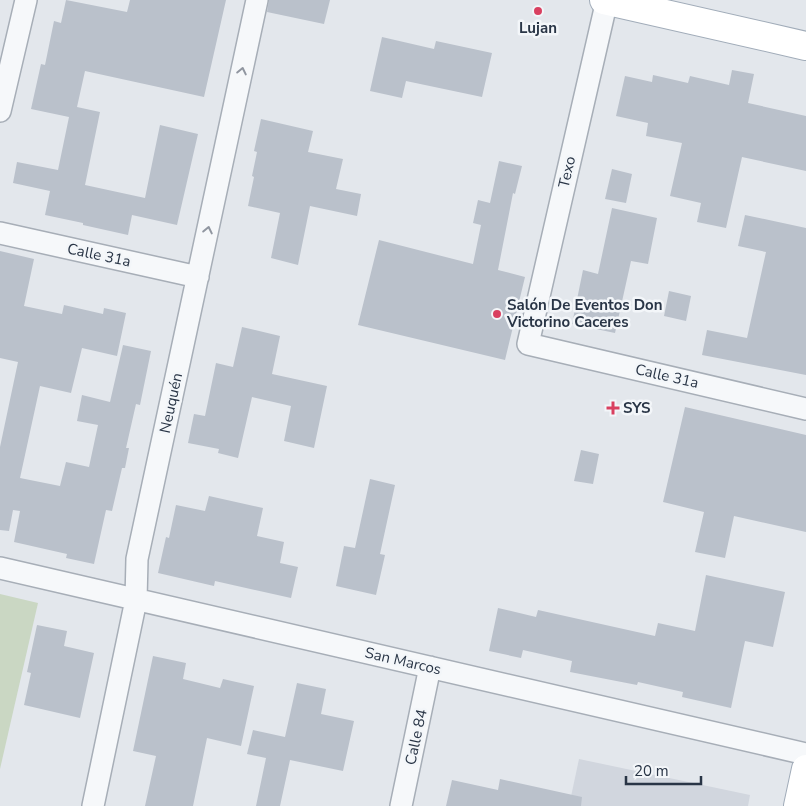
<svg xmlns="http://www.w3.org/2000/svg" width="806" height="806" viewBox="0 0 806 806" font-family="'Nunito Sans',sans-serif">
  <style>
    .built { fill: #d1d6de }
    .green { fill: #cad7c3 }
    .building { fill: #bac1cb }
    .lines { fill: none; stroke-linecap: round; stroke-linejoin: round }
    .minor-casing { stroke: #a7aeb7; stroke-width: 24 }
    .primary-casing { stroke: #a1acb9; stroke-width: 30 }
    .minor { stroke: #f6f8fa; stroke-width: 21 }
    .primary { stroke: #fff; stroke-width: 28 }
    .oneway { stroke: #9096a0 }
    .poi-dot { fill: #d94060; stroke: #f3f6f9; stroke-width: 2 }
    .labels { text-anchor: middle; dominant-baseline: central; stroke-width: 5; stroke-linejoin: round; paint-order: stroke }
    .poi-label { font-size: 15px; font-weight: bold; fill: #293546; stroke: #f3f6f9; text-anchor: start }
    .street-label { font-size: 15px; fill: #293546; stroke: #f3f6f9 }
  </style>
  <rect width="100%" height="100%" fill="#e3e7ec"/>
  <path class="built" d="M579,759L750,795L748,806H569Z"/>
  <path class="green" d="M0,594L38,603L0,769Z"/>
  <path class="building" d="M66,0L127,12L130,0H226L204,97L85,71L77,107L100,112L85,185L145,198L160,125L198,134L177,225L132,215L128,235L83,225V223L45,215L50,191L13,183L17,162L58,170L69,117L31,109L41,64L45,65L54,21L61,23Z
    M269,0H330L324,24L267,12Z
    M382,37L434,49L436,41L492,53L482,97L406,81L402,98L370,91Z
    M732,70L754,74L748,103L806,116V171L742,157L726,228L697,222L701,203L670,196L682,143L646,136L648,123L616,116L625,76L652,82L653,75L688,83L690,76L729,85Z
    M261,119L313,131L308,152L343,159L336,189L361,194L357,216L310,206L298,265L271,258L280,213L248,206L254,177L252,176L257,152L254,151Z
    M499,161L522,166L515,194L513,193L498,270L525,277L505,360L358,325L379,240L473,264L481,225L473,223L478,200L490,203Z
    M612,169L632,174L626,203L605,199Z
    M612,208L657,218L648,264L631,261L615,333L572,324L583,270L598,274Z
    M745,215L806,228V375L702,355L707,330L747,338L766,252L738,246Z
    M0,251L34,259L24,306L62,314L64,305L103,314L104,308L126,313L117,356L82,348L71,393L40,386L20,478L60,486L66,462L89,467L98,425L77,421L82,395L110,402L123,345L151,351L140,405L136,404L126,448H129L125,468H122L112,511L106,510L94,564L66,558L67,554L14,542L20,511L13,510L9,531L0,530V447L18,362L0,358Z
    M669,291L691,296L686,321L664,316Z
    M242,327L280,336L272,374L327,386L314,448L284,441L291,406L252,397L238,458L218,453L219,449L188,443L194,414L205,416L216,363L233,367Z
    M685,407L806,435V532L734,516L725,558L695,552L704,512L663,502Z
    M581,450L599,454L593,484L574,481Z
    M370,479L395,485L380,554L385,555L376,595L336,586L344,546L355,548Z
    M209,496L263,508L257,536L284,542L280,563L298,567L291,598L215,581L214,586L158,573L166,537L169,538L176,505L205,511Z
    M706,575L785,592L773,647L745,641L731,708L682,697L683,692L638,682L637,685L570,672L572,661L523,650L521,658L489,651L498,608L536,617L538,610L655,636L658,623L695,631Z
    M37,625L67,631L64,646L94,653L80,718L24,705L31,673L27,672Z
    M153,656L186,663L183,679L220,688L223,679L254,686L241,746L207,738L193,806H145L156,756L133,751Z
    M297,683L326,689L321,714L354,721L343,771L290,760L280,806H256L266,758L247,754L253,730L285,737Z
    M500,779L582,797L581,806H446L452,780L498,790Z"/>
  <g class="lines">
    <g class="minor-casing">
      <path id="minor" d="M607,0L528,344L806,409
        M0,111L26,0
        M0,233L198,277
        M0,568L806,754
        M93,806L136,600L137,559L257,0
        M401,806L430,667"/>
    </g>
    <g class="primary-casing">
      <path id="primary" d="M604,0L806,46
        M798,806L806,769"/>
    </g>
    <use href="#minor" class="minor"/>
    <use href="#primary" class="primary"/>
  </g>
  <defs><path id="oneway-chevron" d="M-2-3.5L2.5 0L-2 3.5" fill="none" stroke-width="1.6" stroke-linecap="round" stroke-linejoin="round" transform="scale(1.25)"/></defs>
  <g class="oneway">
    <use href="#oneway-chevron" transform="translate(242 71) rotate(-78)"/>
    <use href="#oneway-chevron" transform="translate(208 230) rotate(-78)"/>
  </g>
  <g class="poi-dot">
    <circle cx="538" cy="11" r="5"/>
    <circle cx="497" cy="314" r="5"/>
    <path d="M610.5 400.5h5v5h5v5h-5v5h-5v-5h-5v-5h5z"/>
  </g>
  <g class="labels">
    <g class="poi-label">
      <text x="538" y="28" text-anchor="middle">Lujan</text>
      <text x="507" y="305">Salón De Eventos Don<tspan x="507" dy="17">Victorino Caceres</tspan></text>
      <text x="623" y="408">SYS</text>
    </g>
    <g class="street-label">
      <text transform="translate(567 172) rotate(-77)">Texo</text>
      <text transform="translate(99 255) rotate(12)">Calle 31a</text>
      <text transform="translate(667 376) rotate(13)">Calle 31a</text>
      <text transform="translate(171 403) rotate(-78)">Neuquén</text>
      <text transform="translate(403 661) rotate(13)">San Marcos</text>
      <text transform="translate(416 737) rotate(-78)">Calle 84</text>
    </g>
  </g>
  <path d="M626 776v8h75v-8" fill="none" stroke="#293546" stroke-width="2.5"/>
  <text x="634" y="776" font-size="15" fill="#293546" stroke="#f3f6f9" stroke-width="4" paint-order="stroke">20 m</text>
</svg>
